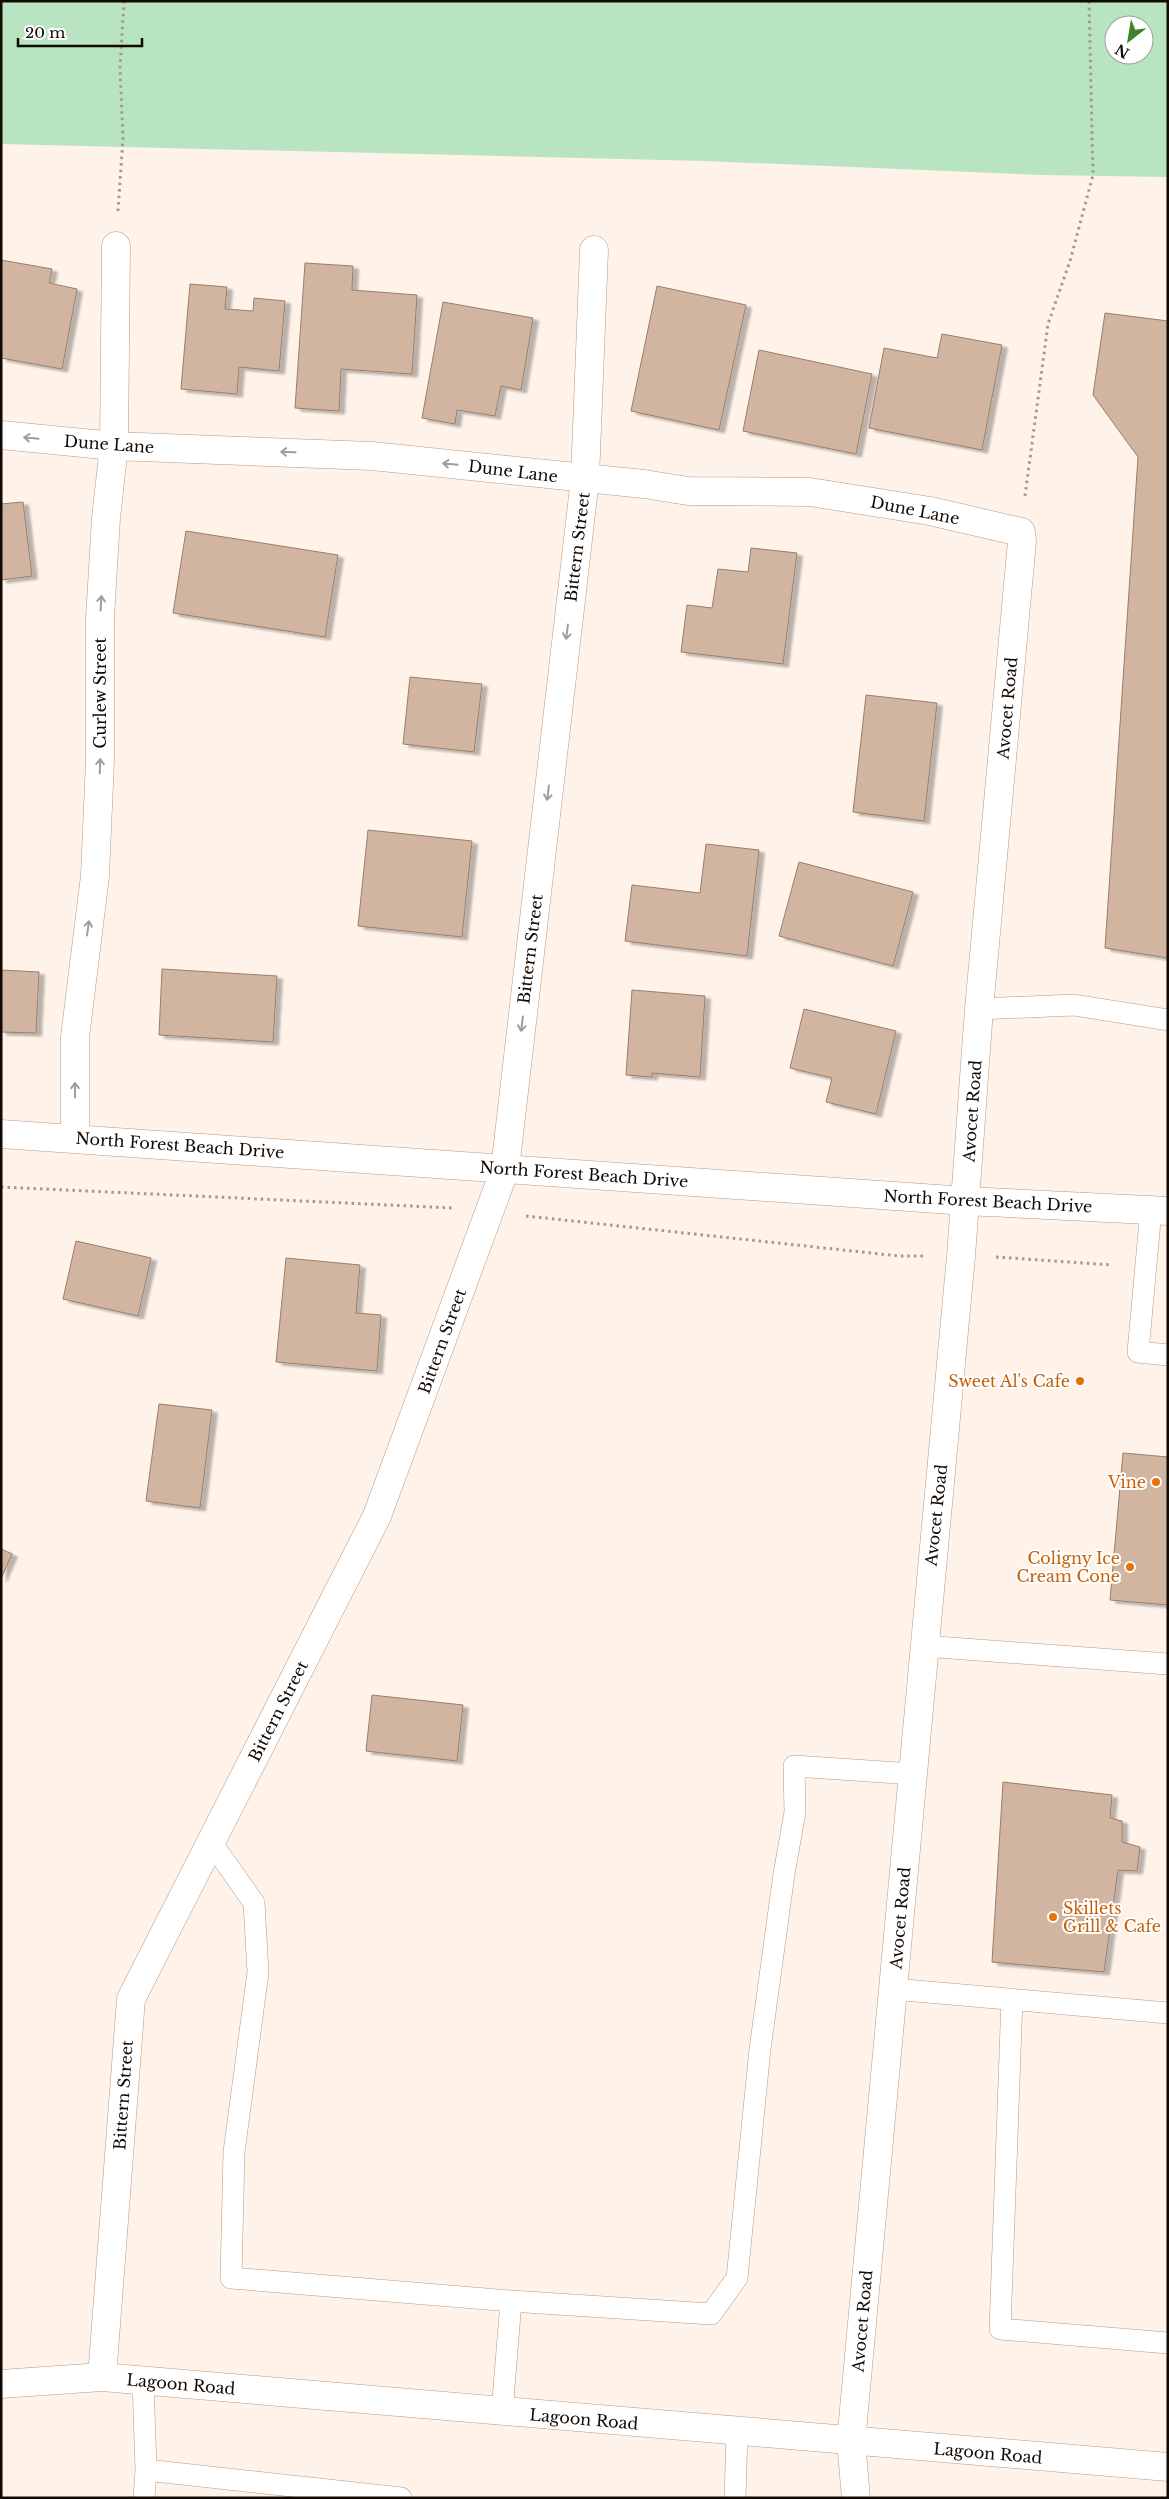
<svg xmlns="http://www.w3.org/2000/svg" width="1169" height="2499" viewBox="0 0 1169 2499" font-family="'Libre Baskerville',serif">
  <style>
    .green { fill: #b9e4c1; fill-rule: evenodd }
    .building { fill: #d2b5a0; stroke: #997e69; filter: url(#shadow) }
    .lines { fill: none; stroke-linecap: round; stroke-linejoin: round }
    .service-casing { stroke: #b69a84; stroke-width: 22 }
    .minor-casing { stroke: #b69a84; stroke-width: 29 }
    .path { stroke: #a49992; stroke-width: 3; stroke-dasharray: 2.5 4; stroke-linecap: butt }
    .service { stroke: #fff; stroke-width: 21 }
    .minor { stroke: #fff; stroke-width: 28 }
    .oneway { stroke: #a09d9a }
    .food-dot { fill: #e8710a; stroke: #fff; stroke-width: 2 }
    .labels { text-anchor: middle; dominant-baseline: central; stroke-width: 4; stroke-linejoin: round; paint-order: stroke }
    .street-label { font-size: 16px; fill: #120903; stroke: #fff }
    .food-label { font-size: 16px; fill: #c56008; stroke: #fff; text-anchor: end }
  </style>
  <defs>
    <filter id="shadow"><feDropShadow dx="5.5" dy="3" stdDeviation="1" flood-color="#0004"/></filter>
  </defs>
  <rect width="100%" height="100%" fill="#fef2e9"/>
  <path class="green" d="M1,1H1168V177L1043,175L705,161L1,144ZM1114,25H1144V55H1114Z"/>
  <path class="building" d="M1,260L52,269L49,283L77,289L62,369L1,358Z
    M305,263L353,266L352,290L417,295L412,374L341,369L339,411L295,408Z
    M190,284L227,287L225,309L253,311L254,298L285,301L279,371L239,367L237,394L181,389Z
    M657,286L746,305L719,430L631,411Z
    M443,302L533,318L521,390L501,386L495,416L457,410L455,424L422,418Z
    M1105,313L1168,321V958L1105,948L1138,457L1093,395Z
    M942,334L1002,345L982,450L869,428L884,348L937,358Z
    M759,350L872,374L856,454L743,431Z
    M23,502L32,576L1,580V504Z
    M186,531L338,555L325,637L173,613Z
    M751,548L797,553L783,664L681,652L687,605L712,608L718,569L748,572Z
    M410,677L482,684L474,752L403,744Z
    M866,695L937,703L924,821L853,812Z
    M368,830L472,841L462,937L358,926Z
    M706,844L759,850L747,956L625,941L632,885L700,893Z
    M799,862L913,892L893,966L779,936Z
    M162,969L277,976L273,1042L159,1035Z
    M1,970L39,972L36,1033L1,1032Z
    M632,990L705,996L700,1077L652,1073V1077L626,1075Z
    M804,1009L896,1031L876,1114L826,1102L832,1078L790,1068Z
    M76,1241L151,1258L138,1316L63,1299Z
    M286,1258L360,1265L356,1313L381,1315L377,1371L276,1362Z
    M159,1404L212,1410L200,1508L146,1501Z
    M1123,1453L1168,1457V1605L1110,1600Z
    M1,1549L12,1554L1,1579Z
    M372,1695L463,1705L457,1761L366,1751Z
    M1003,1782L1112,1795L1110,1818L1122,1821V1842L1140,1847L1137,1871L1118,1870L1104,1972L992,1962Z"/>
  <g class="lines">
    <g class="service-casing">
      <path id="service" d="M979,1009L1074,1005L1168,1020
        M1151,1210L1138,1352L1168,1355
        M924,1646L1168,1664
        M211,1842L254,1903L258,1972L234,2152L231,2278L511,2301
        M893,1989L1168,2013
        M1012,1999L1000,2329L1168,2343
        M143,2380L146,2470L144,2498
        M502,2412L511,2301L711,2314L737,2278L760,2049L784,1874L795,1812L794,1766L913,1774
        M146,2470L401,2498
        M735,2498L737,2432"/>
    </g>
    <g class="minor-casing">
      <path id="minor" d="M1,435L114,446L372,456L644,484L688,491L810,492L930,511L1021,532L1022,541L979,1009L961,1256L851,2442L856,2498
        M1,1134L966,1201L1168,1211
        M70,1137L75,1127V1037L95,876L100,760V618L106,518L114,446L116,246
        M102,2377L131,1999L377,1516L505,1169L585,479L594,250
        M1,2384L102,2377L1168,2467"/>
    </g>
    <path class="path" d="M118,211L123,138L120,68L124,1
      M1025,496L1048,324L1070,261L1093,175L1089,1
      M1,1187L453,1208
      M526,1216L899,1256H925
      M996,1257L1112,1265"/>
    <use href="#service" class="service"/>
    <use href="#minor" class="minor"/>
  </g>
  <defs><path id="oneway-shaft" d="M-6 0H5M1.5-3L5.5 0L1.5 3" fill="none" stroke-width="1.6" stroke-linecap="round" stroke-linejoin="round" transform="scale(1.25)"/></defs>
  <g class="oneway">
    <use href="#oneway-shaft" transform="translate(31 438) rotate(-174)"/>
    <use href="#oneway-shaft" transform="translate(288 452) rotate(-178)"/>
    <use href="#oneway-shaft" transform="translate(450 464) rotate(-174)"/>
    <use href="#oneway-shaft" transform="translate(101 603) rotate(-87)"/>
    <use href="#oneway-shaft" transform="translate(567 632) rotate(97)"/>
    <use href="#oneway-shaft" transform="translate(100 766) rotate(-88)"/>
    <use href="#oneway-shaft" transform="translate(548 793) rotate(97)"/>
    <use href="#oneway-shaft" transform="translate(88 928) rotate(-82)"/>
    <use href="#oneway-shaft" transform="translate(522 1024) rotate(97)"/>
    <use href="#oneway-shaft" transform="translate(75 1090) rotate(-90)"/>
  </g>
  <g class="food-dot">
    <circle cx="1080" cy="1381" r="5"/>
    <circle cx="1156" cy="1482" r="5"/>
    <circle cx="1130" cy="1567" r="5"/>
    <circle cx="1053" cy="1917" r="5"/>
  </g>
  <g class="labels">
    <g class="street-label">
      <text transform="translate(109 444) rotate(4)">Dune Lane</text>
      <text transform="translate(513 471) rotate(7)">Dune Lane</text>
      <text transform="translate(915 510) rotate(11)">Dune Lane</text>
      <text transform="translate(577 547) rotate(-83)">Bittern Street</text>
      <text transform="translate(100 693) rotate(-90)">Curlew Street</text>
      <text transform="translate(1007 708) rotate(-85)">Avocet Road</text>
      <text transform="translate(530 949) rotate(-83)">Bittern Street</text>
      <text transform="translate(972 1111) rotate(-86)">Avocet Road</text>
      <text transform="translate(180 1145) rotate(4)">North Forest Beach Drive</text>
      <text transform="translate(584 1174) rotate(4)">North Forest Beach Drive</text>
      <text transform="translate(988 1201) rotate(3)">North Forest Beach Drive</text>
      <text transform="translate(442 1341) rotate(-70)">Bittern Street</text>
      <text transform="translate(936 1515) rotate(-84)">Avocet Road</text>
      <text transform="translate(278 1711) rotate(-63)">Bittern Street</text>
      <text transform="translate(900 1918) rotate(-85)">Avocet Road</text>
      <text transform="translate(123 2095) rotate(-86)">Bittern Street</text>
      <text transform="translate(862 2321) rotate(-85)">Avocet Road</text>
      <text transform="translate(181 2384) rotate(5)">Lagoon Road</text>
      <text transform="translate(584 2419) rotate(5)">Lagoon Road</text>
      <text transform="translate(988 2453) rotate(5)">Lagoon Road</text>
    </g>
    <g class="food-label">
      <text x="1070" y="1381">Sweet Al's Cafe</text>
      <text x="1146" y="1482">Vine</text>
      <text x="1120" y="1558">Coligny Ice<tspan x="1120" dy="18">Cream Cone</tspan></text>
      <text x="1063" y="1908" text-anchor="start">Skillets<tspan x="1063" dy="18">Grill &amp; Cafe</tspan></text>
    </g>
  </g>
  <rect width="1169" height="2499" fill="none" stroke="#120903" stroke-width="5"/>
  <g transform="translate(1129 40) rotate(211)"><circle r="24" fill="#ffffff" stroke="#a09d9a"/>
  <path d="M0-4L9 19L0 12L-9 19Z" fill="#3f8429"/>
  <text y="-8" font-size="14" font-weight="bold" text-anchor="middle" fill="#120903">N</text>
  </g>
  <path d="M18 38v8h124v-8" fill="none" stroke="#120903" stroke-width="2.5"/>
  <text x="25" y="38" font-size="15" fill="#120903" stroke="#ffffff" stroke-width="4" paint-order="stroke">20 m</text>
</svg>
